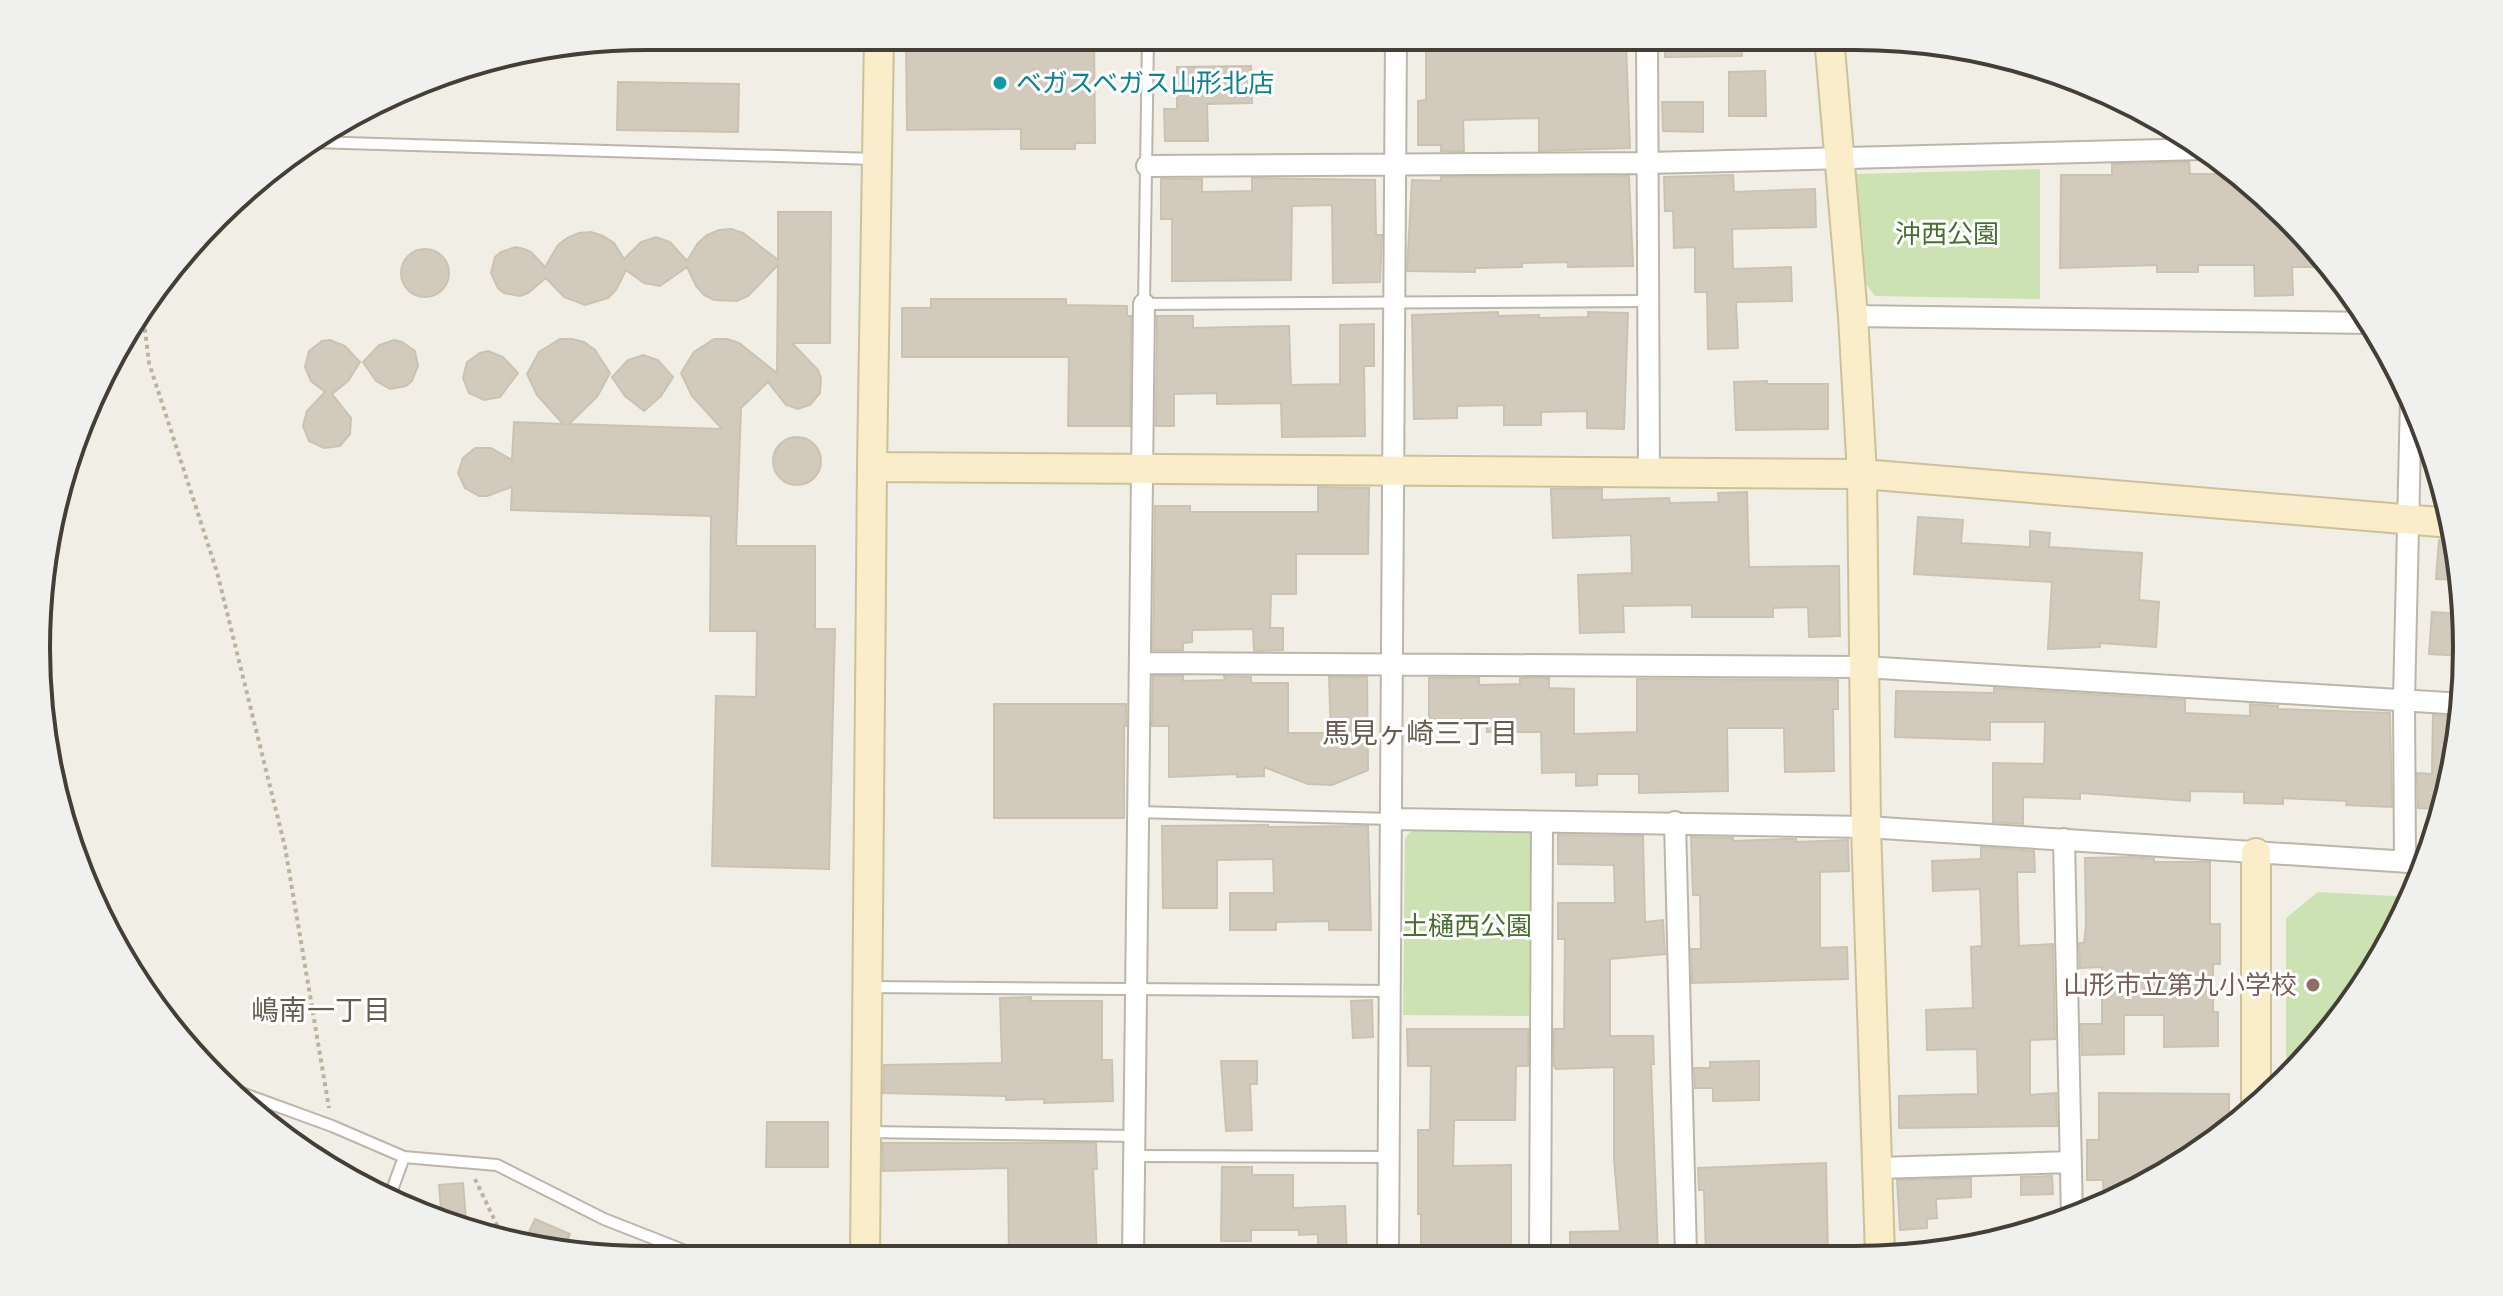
<svg xmlns="http://www.w3.org/2000/svg" width="2503" height="1296" viewBox="0 0 2503 1296" font-family="'Fira Sans','Noto Sans JP',sans-serif">
  <style>
    .green { fill: #cce2b3 }
    .building { fill: #d2cabd; stroke: #ccc2b1; stroke-width: 2 }
    .lines { fill: none; stroke-linecap: round; stroke-linejoin: round }
    .lane-casing { stroke: #bcb6aa; stroke-width: 14 }
    .street-casing { stroke: #bcb6aa; stroke-width: 24 }
    .secondary-casing { stroke: #cdc19a; stroke-width: 32 }
    .path { stroke: #bcb29d; stroke-width: 4; stroke-dasharray: 4 4; stroke-linecap: butt }
    .lane { stroke: #fff; stroke-width: 10 }
    .street { stroke: #fff; stroke-width: 20 }
    .secondary { stroke: #f9eec9; stroke-width: 28 }
    .culture-dot { fill: #0f9aa8; stroke: #fff; stroke-width: 3 }
    .education-dot { fill: #8d6e63; stroke: #fff; stroke-width: 3 }
    .labels { text-anchor: middle; dominant-baseline: central; stroke-width: 6; stroke-linejoin: round; paint-order: stroke }
    .culture-label { font-size: 26px; fill: #0d838f; stroke: #fff; text-anchor: start }
    .park-label { font-size: 26px; fill: #466f2f; stroke: #fff }
    .education-label { font-size: 26px; fill: #785e54; stroke: #fff; text-anchor: end }
    .neighbourhood-label { font-size: 28px; fill: #655d4e; stroke: #fff }
    .rim { fill: none; stroke: #443f36; stroke-width: 4 }
  </style>
  <rect width="100%" height="100%" fill="#f1eee6"/>
  <path class="green" d="M2040,169V299L1875,296L1863,280L1855,174Z
    M1417,825L1531,826L1529,1016L1403,1015L1405,838Z
    M2318,892L2412,897L2404,919L2315,1051L2289,1075H2286V918Z"/>
  <path class="building" d="M906,36H1094L1095,143H1075V149H1021V129L907,130Z
    M1426,37L1626,44L1630,148L1539,151V118L1463,120L1464,151H1441V145H1418V101L1426,100Z
    M1665,37H1741L1742,56L1665,57Z
    M1251,66L1252,103L1207,104L1208,141H1165L1164,109H1177V67Z
    M1765,71L1766,116H1729V72Z
    M618,82L739,84L738,132L617,130Z
    M1662,102H1703V132L1663,131Z
    M2189,162L2190,174H2239L2280,211V231H2301L2315,245L2331,267H2292L2293,295L2255,296L2254,265H2198V272H2157V265L2060,268L2061,175H2112V164Z
    M1733,175L1734,192L1815,189L1816,227L1732,229L1733,269L1791,267L1792,301L1736,302L1738,348L1708,349L1707,292H1695V247L1674,248L1673,211H1665L1664,177Z
    M1629,176L1633,266L1568,267V262L1522,263V267L1475,268V272L1407,271L1412,180L1441,181V177Z
    M1252,178L1375,180L1376,235H1382L1380,282L1333,283L1332,205L1292,206L1291,280L1172,281V219H1161V179H1202V192L1252,191Z
    M778,212H831L830,343H792L818,370L821,378L820,393L810,405L798,409L786,405L768,382L741,408L736,546H815V629H835L829,869L712,866L716,696L756,697L757,631H710L711,516L511,510L512,487L487,496H479L465,488L458,473L463,458L475,448H491L512,460L514,422L563,424L537,395L527,374L539,352L560,339H572L584,342L595,350L610,373L597,397L569,424L722,429L692,396L681,373L694,352L714,339H727L739,343L777,373L778,265L748,296L737,301L714,300L704,295L696,286L687,267L660,286L644,283L626,270L616,290L608,298L585,305L564,297L546,278L528,293L520,296L504,293L498,288L491,273L495,257L501,252L516,247L524,249L531,252L545,267L558,245L567,238L579,233L591,232L603,236L614,243L624,259L641,242L656,237L670,242L687,261L698,243L707,235L719,230L731,229L743,233L778,260Z
    M401 273a24 24 0 1 1 48 0a24 24 0 1 1-48 0Z
    M931,299H1066V305L1127,306V316H1131L1130,426H1068L1069,357H902V308H931Z
    M1498,312V316L1539,315V318L1588,317V312L1628,313L1624,429L1587,428V411L1541,412V425H1504V405L1457,406V418L1414,419L1412,315Z
    M1157,316H1193V328L1289,326L1291,385L1340,384V325L1374,324V366H1364L1365,436L1282,437L1281,403L1217,404V393L1174,394V426H1156Z
    M330,340L345,346L360,362L348,381L332,394L351,418L350,434L340,446L324,448L309,441L303,426L307,411L325,392L311,381L305,367L309,351L322,341Z
    M394,340L402,342L415,351L418,366L412,381L406,386L390,389L376,381L363,362L379,345Z
    M488,351L503,357L518,373L500,397L484,400L469,393L463,378L467,362L480,353Z
    M643,355L658,360L673,377L661,396L644,411L625,396L612,377L628,360Z
    M1767,381V384H1828V429L1736,430L1734,382Z
    M773 461a24 24 0 1 1 48 0a24 24 0 1 1-48 0Z
    M1318,487L1369,488L1368,554H1296V594H1271L1270,628H1283V650L1254,651L1253,629L1192,630V642L1183,643V650H1153L1155,506H1190V512H1318Z
    M1551,489H1602V500L1669,498L1670,503L1719,502L1718,493L1747,492L1749,567L1839,566L1840,636L1809,637L1808,607L1773,608V617H1692V605L1623,606L1624,632L1580,633L1578,575L1632,573L1631,535L1553,538Z
    M1918,517L1963,520L1961,543L2030,547V531L2050,533L2049,547L2142,553L2139,600L2159,602L2156,647L2100,643V647L2048,649L2052,582L1914,574Z
    M2439,540L2455,541L2462,580L2436,579Z
    M2432,612L2463,614L2465,656L2429,654Z
    M1153,676H1183V681L1225,680L1224,676L1251,677V683H1288V733H1331L1329,677H1367L1368,770L1332,785L1308,784L1264,767V776L1237,777V774L1169,777V726H1152Z
    M1429,678H1479V685L1520,684V678H1549V688L1574,689V734L1637,732V679L1838,680V709H1833L1834,771L1785,772L1784,728H1727L1728,791L1639,793V774H1597V785L1576,786V772L1542,773L1541,732H1487V720L1429,719Z
    M1994,688L2185,700V713L2250,716V704L2278,706V709L2390,713L2392,807L2346,805L2347,801L2283,798V804L2244,803V792L2190,791V801L2080,793V799L2023,797V824L1993,822V763L2044,764L2045,722H1990V740L1895,737L1896,691L1994,693Z
    M994,704H1126V726H1124V818H994Z
    M2433,715L2461,717L2445,809L2418,808L2417,773L2432,774Z
    M1268,825V827L1368,826L1371,930H1329V921L1276,922V930H1230V893H1274L1273,859L1217,860V908H1163L1162,826Z
    M1558,835L1643,836L1645,922L1663,920L1665,954L1610,959V1036H1653L1654,1064H1651L1658,1256H1570V1232L1620,1231L1614,1159V1067L1556,1069L1554,1066V1029H1564L1565,939H1558V903H1615L1614,865L1558,864Z
    M1691,837L1733,838V841L1786,839H1796V842L1848,840L1849,871L1820,872V948L1847,947L1848,979L1692,983L1691,949H1701L1700,895H1693Z
    M1981,847L2034,851L2035,872H2017L2019,946L2053,944L2055,1039L2030,1040V1095L2056,1093L2057,1126L1899,1128V1096L1978,1094L1977,1049L1927,1050L1926,1010L1973,1008L1971,947L1982,946L1980,889L1933,891L1932,861L1981,859Z
    M2133,857L2154,859V862H2210V924H2220V964H2213V1012H2218V1046L2164,1047V1015H2124V1054L2082,1055L2081,1024H2102V967L2080,968L2079,943H2084L2086,925L2085,858Z
    M1031,997V1001H1102V1060H1112L1113,1101L1044,1103V1099L1006,1100V1096L883,1093L884,1065L1002,1063L1000,998Z
    M1372,1000L1373,1037L1353,1038L1351,1001Z
    M1407,1029H1528V1066H1516L1515,1120H1454L1453,1166L1511,1165V1256H1421V1214H1418V1130H1430L1431,1066H1408Z
    M1221,1061H1257V1084H1250L1252,1130L1226,1131Z
    M1759,1061V1100L1713,1101V1088H1695L1694,1068H1710V1062Z
    M2099,1093L2229,1094V1132L2104,1205L2103,1180H2087V1140H2099Z
    M767,1122H828V1167H766Z
    M883,1143H1096L1097,1169H1093L1097,1257L1009,1258L1008,1168L883,1171Z
    M1826,1163L1828,1255H1706L1704,1190H1699L1698,1168Z
    M1222,1167H1252V1175H1293V1208L1345,1206L1347,1256L1318,1257V1234L1299,1235V1230H1251V1241H1221Z
    M2052,1176L2053,1194L2021,1195V1177Z
    M1971,1178V1197L1936,1199L1937,1218L1927,1219V1228L1900,1230L1897,1180Z
    M463,1183L467,1231L442,1221L439,1185Z
    M535,1219L570,1234L563,1251L523,1245Z"/>
  <g class="lines">
    <g class="lane-casing">
      <path id="lane" d="M1148,37L1144,304L1648,301
        M313,142L875,159
        M1138,812L1392,819
        M868,987L1390,991
        M225,1087L332,1126L404,1157L497,1165L604,1219L693,1254L863,1256
        M257,1117L263,1101
        M868,1132L1135,1136
        M1136,1156L1389,1157
        M388,1201L404,1157"/>
    </g>
    <g class="street-casing">
      <path id="street" d="M1647,37L1649,474
        M1147,166L1648,163L2205,149
        M1853,316L2372,323
        M1140,663L1864,667L2463,704
        M1393,819L1866,827L2425,863
        M1675,822L1686,1255
        M2064,839L2072,1218
        M2405,862L2404,700L2411,398
        M1878,1168L2071,1162
        M1388,1256L1396,37
        M1540,1256L1542,822
        M1133,1257L1144,304"/>
    </g>
    <g class="secondary-casing">
      <path id="secondary" d="M1829,37L1853,316L1862,474L1866,827L1880,1255
        M872,467L1862,474L2451,523
        M2256,1107V853
        M865,1258L872,467L879,36"/>
    </g>
    <path class="path" d="M142,305L149,363L217,572L285,847L329,1108
      M475,1179L505,1242"/>
    <use href="#lane" class="lane"/>
    <use href="#street" class="street"/>
    <use href="#secondary" class="secondary"/>
  </g>
  <circle class="culture-dot" cx="1000" cy="83" r="8"/>
  <circle class="education-dot" cx="2313" cy="985" r="8"/>
  <g class="labels">
    <g class="culture-label">
      <text x="1016" y="83">ベガスベガス山形北店</text>
    </g>
    <g class="park-label">
      <text x="1947" y="234">沖西公園</text>
      <text x="1467" y="926">土樋西公園</text>
    </g>
    <g class="education-label">
      <text x="2297" y="985">山形市立第九小学校</text>
    </g>
    <g class="neighbourhood-label">
      <text x="1420" y="733">馬見ヶ崎三丁目</text>
      <text x="321" y="1010">嶋南一丁目</text>
    </g>
  </g>
  <path d="M0 0H2503V1296H0ZM648 50H1855A598 598 0 0 1 2453 648V648A598 598 0 0 1 1855 1246H648A598 598 0 0 1 50 648V648A598 598 0 0 1 648 50Z" fill="#f0f0ef" fill-rule="evenodd"/>
  <path class="rim" d="M648 50H1855A598 598 0 0 1 2453 648V648A598 598 0 0 1 1855 1246H648A598 598 0 0 1 50 648V648A598 598 0 0 1 648 50Z"/>
</svg>
